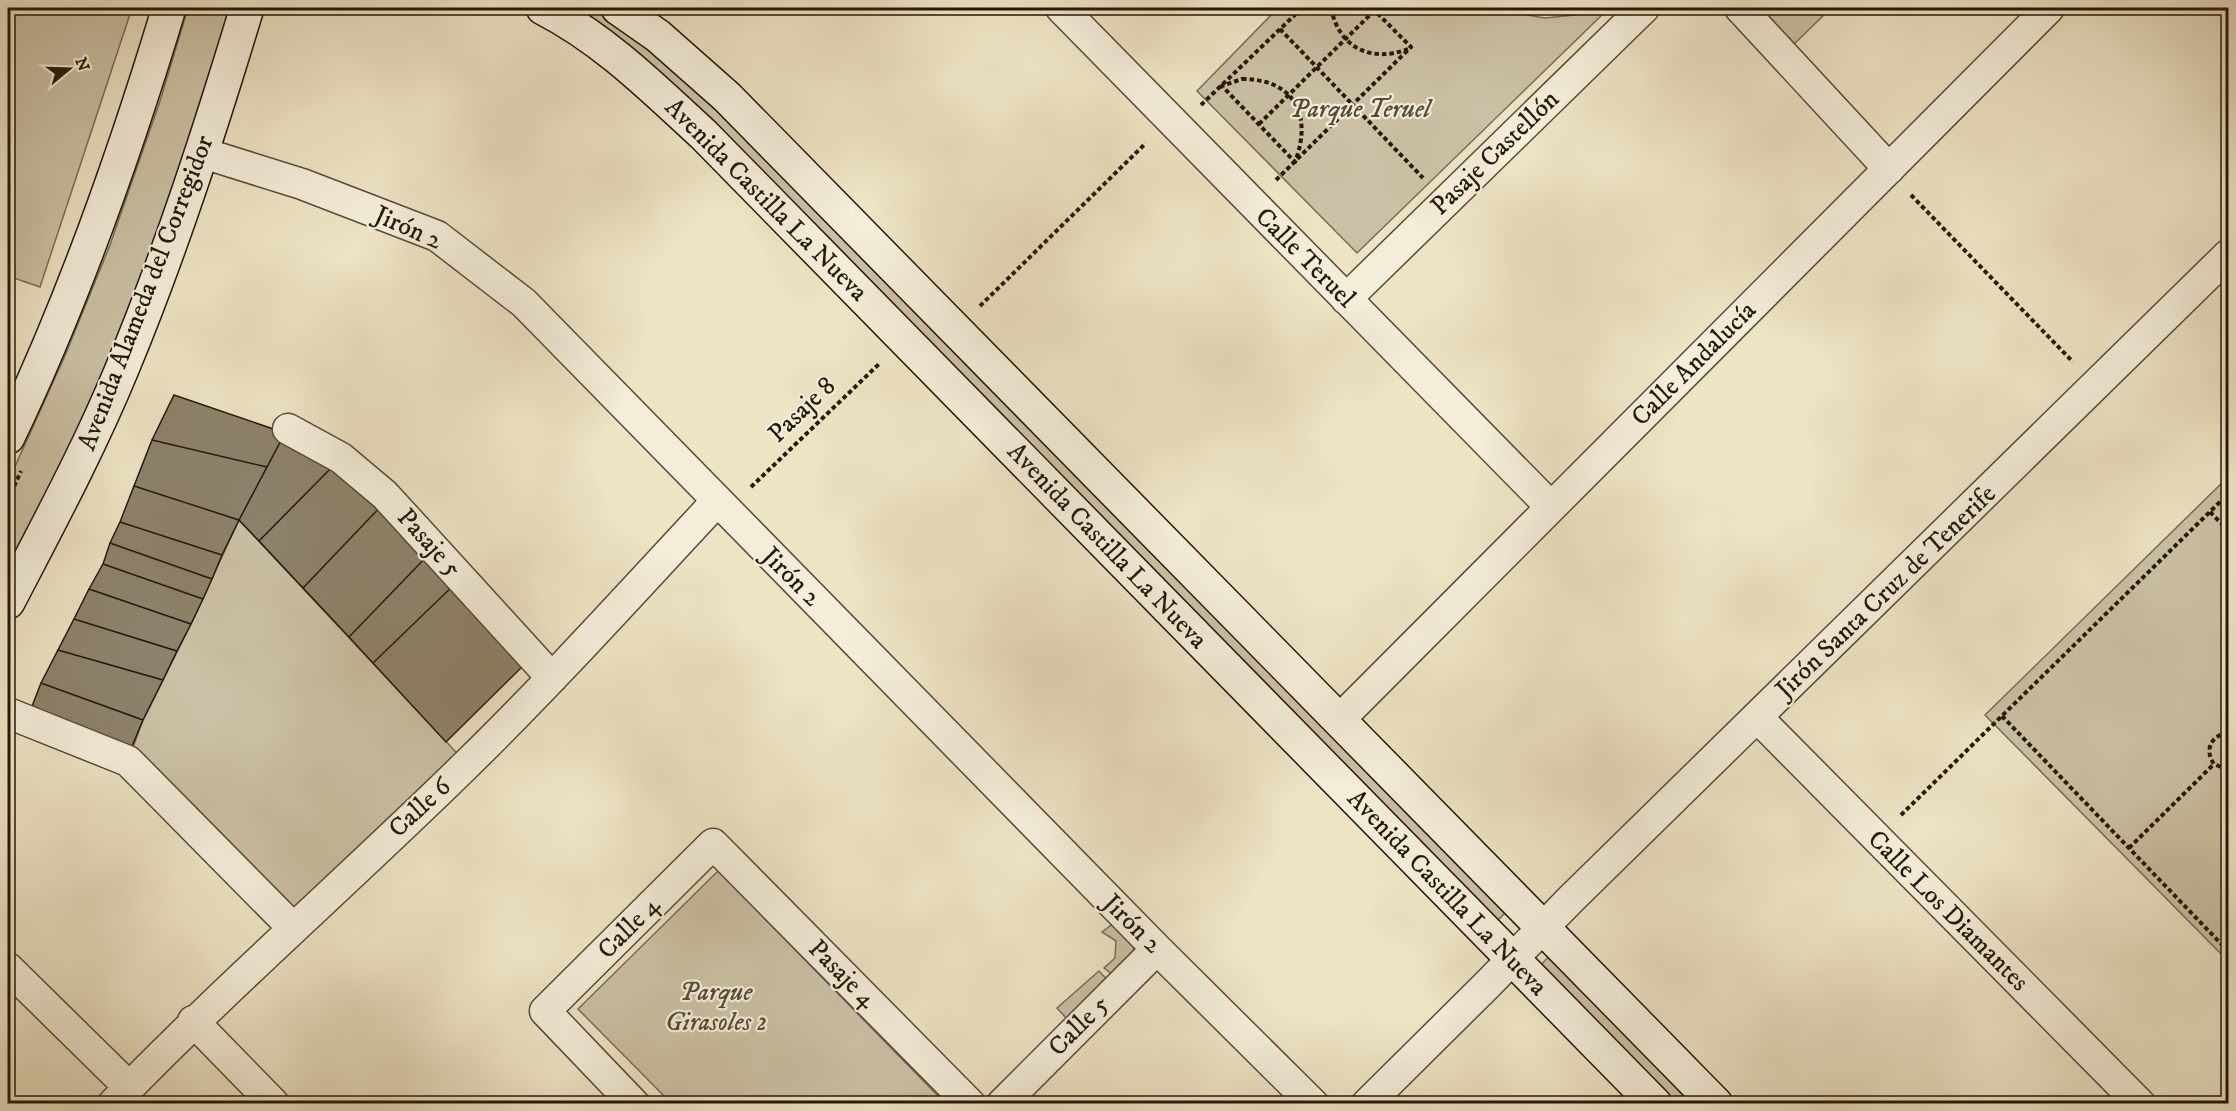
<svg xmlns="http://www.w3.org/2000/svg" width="2236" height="1111" viewBox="0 0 2236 1111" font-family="'IM FELL DW Pica',serif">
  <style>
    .green { fill: #cbc0a5; stroke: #786c57; stroke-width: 1.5 }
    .building { fill: #8d826b; stroke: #251809; stroke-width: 1.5 }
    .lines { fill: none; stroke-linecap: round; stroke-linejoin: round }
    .street-casing { stroke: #574b38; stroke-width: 33 }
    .secondary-casing { stroke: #251809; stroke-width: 36 }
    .path { stroke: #251809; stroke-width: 4; stroke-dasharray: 4.5 3; stroke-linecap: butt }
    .street { stroke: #f3edd9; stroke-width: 30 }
    .secondary { stroke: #f3edd9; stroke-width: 33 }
    .labels { text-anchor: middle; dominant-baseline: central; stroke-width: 4.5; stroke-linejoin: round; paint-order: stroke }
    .park-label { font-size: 26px; font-style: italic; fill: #574a38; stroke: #f3edd9 }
    .street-label { font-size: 26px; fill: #251809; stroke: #f3edd9 }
  </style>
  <rect width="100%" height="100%" fill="#ede3c5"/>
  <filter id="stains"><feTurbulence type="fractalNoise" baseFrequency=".00333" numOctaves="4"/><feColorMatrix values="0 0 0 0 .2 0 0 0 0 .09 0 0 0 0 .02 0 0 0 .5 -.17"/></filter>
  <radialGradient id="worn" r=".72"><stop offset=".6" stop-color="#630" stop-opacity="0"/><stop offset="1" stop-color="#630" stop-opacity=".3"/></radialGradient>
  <path class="green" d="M8,8H132L40,287L8,276Z
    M188,8H230L187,151L121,330L69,448L8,566V482L64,358L110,245L160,101Z
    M572,8H592L626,32L691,85L1506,912L1496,922Z
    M1278,8H1485L1545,18L1605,12L1357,253L1197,91Z
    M1764,8H1821L1826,13L1790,48L1760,11Z
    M2228,477V961L1985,715Z
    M239,520L467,764L293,928L128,761L143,720L191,624Z
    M718,871L945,1103H671L578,1009Z
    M1114,923L1134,945L1132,960L1117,978L1104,968L1115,958L1116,941L1102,932Z
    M1550,955L1696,1103H1675L1539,967Z
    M1099,971L1112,985L1068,1020L1057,1008Z"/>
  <path class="building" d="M174,395L285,433L267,467L152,440Z
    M285,433L337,462L259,541L239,520Z
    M152,440L267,467L239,520L134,486Z
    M337,462L385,502L303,588L259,541Z
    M134,486L239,520L222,555L120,522Z
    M385,502L431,552L349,637L303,588Z
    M120,522L222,555L212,579L110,543Z
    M110,543L212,579L203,599L103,564Z
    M431,552L458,581L373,663L349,637Z
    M103,564L203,599L191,624L89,589Z
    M458,581L530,659L446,742L373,663Z
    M89,589L191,624L177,651L74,619Z
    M74,619L177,651L163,680L58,650Z
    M58,650L163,680L143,720L41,683Z
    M41,683L143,720L128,756L29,714Z"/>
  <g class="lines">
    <g class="street-casing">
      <path id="street" d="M1061,8L1551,507
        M1740,8L1889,169
        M203,153L302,184L437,236L524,303L1157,949L1313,1104
        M1346,299L1644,8
        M288,429L341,458L385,495L552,678
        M8,713L128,761L293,928
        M1758,718L2140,1104
        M1339,720L2049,8
        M8,968L129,1087
        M193,1021L274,1104
        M113,1104C227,986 350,879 467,764C553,680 634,590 717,501
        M634,1104L545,1011L713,844L970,1104
        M1002,1104L1157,949
        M1367,1104L1487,985L1571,899L2228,255"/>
    </g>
    <g class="secondary-casing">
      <path id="secondary" d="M543,8C604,39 654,89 704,135L1655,1104
        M618,8L658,36L727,97L1716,1104
        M8,437C74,299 125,154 169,8
        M8,602C48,525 89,449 122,369C171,251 210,130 247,8"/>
    </g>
    <path class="path" d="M1331,8C1339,48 1371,63 1408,49
      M1280,29L1423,178
      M1242,79C1294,79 1313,115 1295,162L1222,86Z
      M1201,105L1302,8
      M1259,124L1375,10
      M1276,180L1411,47L1372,8
      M1911,195L2073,362
      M980,306L1146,143
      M751,487L880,363
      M8,500L21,471
      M2210,512L2228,530
      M2002,716L2228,951
      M2228,733C2211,735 2204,750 2214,764L2228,770
      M1901,815L2228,494
      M2129,848L2214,764"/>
    <use href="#street" class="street"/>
    <use href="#secondary" class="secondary"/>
  </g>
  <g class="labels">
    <g class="park-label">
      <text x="1360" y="109">Parque Teruel</text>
      <text x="716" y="992">Parque<tspan x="716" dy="30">Girasoles 2</tspan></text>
    </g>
    <g class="street-label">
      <text transform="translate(1495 153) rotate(-44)">Pasaje Castellón</text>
      <text transform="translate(766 200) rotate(45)">Avenida Castilla La Nueva</text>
      <text transform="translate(408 228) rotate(24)">Jirón 2</text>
      <text transform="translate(1305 258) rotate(45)">Calle Teruel</text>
      <text transform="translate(146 293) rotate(-69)">Avenida Alameda del Corregidor</text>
      <text transform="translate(1694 364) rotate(-45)">Calle Andalucía</text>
      <text transform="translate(802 410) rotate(-44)">Pasaje 8</text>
      <text transform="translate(429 543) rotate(48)">Pasaje 5</text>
      <text transform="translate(1107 546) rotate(46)">Avenida Castilla La Nueva</text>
      <text transform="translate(791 577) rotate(45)">Jirón 2</text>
      <text transform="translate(1886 592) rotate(-44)">Jirón Santa Cruz de Tenerife</text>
      <text transform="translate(420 808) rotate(-43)">Calle 6</text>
      <text transform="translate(1447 893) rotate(46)">Avenida Castilla La Nueva</text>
      <text transform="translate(1948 911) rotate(45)">Calle Los Diamantes</text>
      <text transform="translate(1132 924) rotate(45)">Jirón 2</text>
      <text transform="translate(629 928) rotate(-45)">Calle 4</text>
      <text transform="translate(842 974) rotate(45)">Pasaje 4</text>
      <text transform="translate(1079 1026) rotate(-45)">Calle 5</text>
    </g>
  </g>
  <rect width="2236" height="1111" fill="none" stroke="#ede3c5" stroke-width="30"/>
  <rect x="9" y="9" width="2218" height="1093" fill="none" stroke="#251809" stroke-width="3"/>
  <rect x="15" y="15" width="2206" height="1081" fill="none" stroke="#251809" stroke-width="1.5"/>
  <g transform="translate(69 69) rotate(71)" stroke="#f3edd9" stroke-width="4.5" paint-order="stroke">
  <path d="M0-4.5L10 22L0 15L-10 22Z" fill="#251809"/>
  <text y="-9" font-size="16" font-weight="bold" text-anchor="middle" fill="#251809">N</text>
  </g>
  <rect width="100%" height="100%" filter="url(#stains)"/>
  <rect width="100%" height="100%" fill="url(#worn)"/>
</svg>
